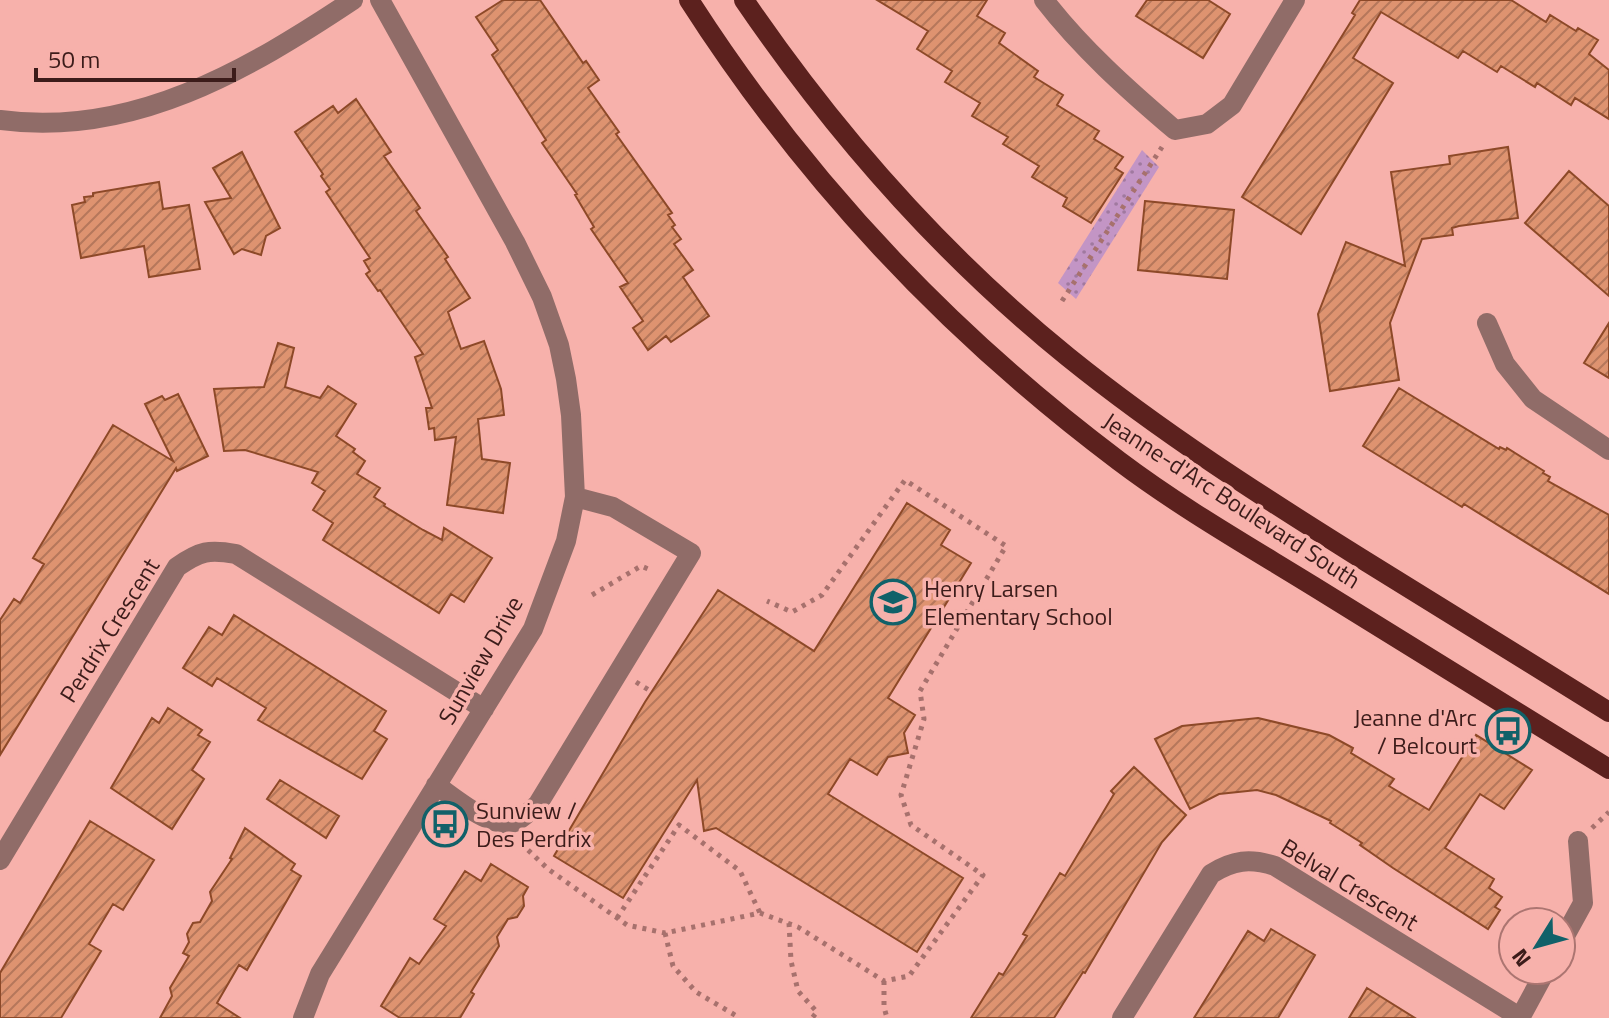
<svg xmlns="http://www.w3.org/2000/svg" width="1609" height="1018" viewBox="0 0 1609 1018" font-family="'Titillium Web',sans-serif">
  <style>
    .grass { fill: url(#grass-dots) }
    .building { fill: url(#building-hatch); stroke: #8d4928; stroke-width: 2 }
    .lines { fill: none; stroke-linecap: round; stroke-linejoin: round }
    .path { stroke: #a7716d; stroke-width: 5; stroke-dasharray: 4 6; stroke-linecap: butt }
    .minor { stroke: #906c68; stroke-width: 20 }
    .major { stroke: #5c211e; stroke-width: 20 }
    .labels { text-anchor: middle; dominant-baseline: central; stroke-width: 7; stroke-linejoin: round; paint-order: stroke }
    .street-label { font-size: 24px; fill: #3c1c1a; stroke: #f7b1ab }
    .poi-label { font-size: 24px; fill: #3c1c1a; stroke: #f7b1ab; text-anchor: start }
  </style>
  <defs>
    <pattern id="grass-dots" width="8" height="8" patternUnits="userSpaceOnUse" patternTransform="scale(2)"><rect width="8" height="8" fill="#c395c5"/><path d="M2 2h.1M6 6h.1" fill="none" stroke="#a0799f" stroke-width="1.8" stroke-linecap="round"/></pattern>
    <pattern id="building-hatch" width="6" height="6" patternUnits="userSpaceOnUse" patternTransform="scale(2)"><rect width="6" height="6" fill="#de9370"/><path d="M-1 1l2-2M0 6l6-6M5 7l2-2" fill="none" stroke="#b5775b"/></pattern>
  </defs>
  <rect width="100%" height="100%" fill="#f7b1ab"/>
  <path class="grass" d="M1142,150L1159,167L1076,299L1058,283Z"/>
  <path class="building" d="M503,0H540L583,63L586,61L599,80L588,88L619,132L616,134L672,213L668,215L675,225L672,227L681,239L674,244L693,270L683,277L709,316L671,342L666,336L648,350L633,328L643,321L620,287L628,283L591,229L594,227L575,195L577,194L542,143L546,140L492,55L498,50L476,17Z
    M877,0H987L977,16L1005,33L999,43L1038,71L1034,77L1063,95L1057,105L1099,131L1094,139L1123,157L1115,168L1123,173L1091,223L1063,206L1067,198L1032,177L1039,166L1003,144L1008,137L972,116L980,103L945,82L952,71L917,49L928,31Z
    M1147,0H1208L1230,14L1203,58L1136,16Z
    M1360,0H1511L1546,22L1550,15L1576,31L1578,28L1598,40L1589,54L1609,70V119L1575,98L1571,105L1537,83L1535,87L1501,66L1497,72L1463,51L1458,58L1381,12L1353,58L1393,83L1301,234L1242,197L1355,15L1352,13Z
    M356,99L391,152L384,156L420,208L416,211L448,257L445,259L470,298L448,312L461,349L484,341L501,389L504,415L478,419L482,459L510,463L503,513L447,505L456,437L435,440L434,428L429,429L426,408H432L415,357L423,354L380,290L378,291L366,274L370,271L364,261L370,258L326,192L330,189L321,176L323,174L295,132L333,106L338,113Z
    M1508,147L1518,218L1459,226L1452,228L1453,235L1422,239L1390,323L1399,380L1330,391L1318,314L1346,242L1405,266L1391,172L1450,164L1449,156Z
    M242,152L280,228L266,236L261,255L242,249L234,254L205,202L231,198L213,168Z
    M1569,171L1609,206V296L1525,223Z
    M159,182L163,209L189,205L200,269L149,277L144,246L81,258L72,205L85,202L84,197L93,196V193Z
    M1145,201L1234,210L1227,279L1138,270Z
    M1609,323V378L1584,363Z
    M278,343L294,348L285,387L320,398L328,386L356,404L336,436L355,449L353,452L365,461L357,474L380,488L374,497L385,504L384,506L423,530L442,540L444,528L492,558L464,602L451,594L439,613L323,540L333,523L313,510L325,491L312,483L318,472L245,450L224,451L214,389L264,387Z
    M1399,388L1499,449L1500,447L1506,450L1507,448L1544,471L1543,473L1550,477L1548,481L1609,515V594L1464,504L1462,507L1363,446Z
    M178,394L208,456L177,471L176,468L0,755V620L14,599L20,603L44,564L33,558L113,425L173,461L145,404L162,396L165,400Z
    M907,503L950,530L941,545L971,563L888,698L915,715L904,733L908,753L888,757L877,775L850,759L828,794L963,878L917,952L716,828L704,831L697,780L623,898L554,856L645,702L718,590L814,651Z
    M234,615L386,711L374,731L387,739L362,779L258,720L266,708L217,678L212,686L183,668L209,627L222,635Z
    M168,708L202,730L198,735L210,742L192,770L204,779L172,829L111,788L152,718L159,723Z
    M1258,718L1329,735L1353,748L1351,753L1394,779L1389,786L1429,810L1476,735L1532,770L1504,809L1480,794L1445,848L1494,879L1489,888L1502,897L1495,907L1500,910L1488,929L1393,868L1360,845L1362,843L1330,823L1331,821L1276,795L1257,790L1219,794L1190,809L1155,739L1182,726Z
    M1134,767L1186,815L1162,842L1085,973L1083,972L1054,1018H971L999,973L1003,975L1027,936L1023,934L1060,873L1065,876L1114,794L1111,791Z
    M280,780L339,816L326,838L267,799Z
    M90,821L154,860L123,910L113,904L89,944L101,951L61,1018H0V973Z
    M245,828L295,864L291,870L301,876L247,970L239,965L217,1003L240,1018H160L172,996L170,988L189,956L183,953L189,942L187,934L193,923L200,922L212,901L210,892L232,859L230,858Z
    M491,864L528,887L523,896L524,906L517,917L508,919L497,937L499,946L471,992L474,994L460,1018H400L381,1006L410,958L419,964L446,926L434,919L465,871L481,881Z
    M1271,929L1315,955L1278,1018H1194L1248,931L1264,941Z
    M1367,988L1415,1018H1349Z"/>
  <g class="lines">
    <path class="path" d="M1062,301L1162,147
      M592,595L641,566L653,571
      M636,682L652,692
      M1592,828L1609,812
      M524,841L528,850L548,869L627,925L665,933L760,913L798,927L884,981L909,976L983,875L911,825L901,795L924,719L920,691L1006,546L905,480L822,595L792,612L767,601
      M617,918L679,825L740,871L760,913
      M789,923L791,961L798,991L817,1012L812,1018
      M665,933L673,966L696,992L740,1018
      M884,981V1007L887,1018"/>
    <path class="minor" d="M1044,0C1081,48 1128,90 1175,130L1207,124L1232,105L1295,0
      M0,120C132,138 248,70 353,0
      M1487,323L1505,364L1533,399L1609,450
      M436,785C455,798 495,833 517,821C524,817 531,810 538,804L691,553L613,507L575,497
      M0,860L177,567C200,551 209,549 236,554L484,709
      M1561,943L1583,903L1578,841
      M303,1018L320,974L533,629L566,541L575,497L571,415L566,379L559,345L542,297L515,242L380,0
      M1122,1018L1211,874C1233,860 1250,858 1275,866L1521,1018
      M1520,1018L1546,970"/>
    <path class="major" d="M689,0C805,181 947,332 1119,461C1180,507 1248,546 1313,586C1412,647 1510,708 1609,769
      M744,0C834,132 943,256 1068,357C1161,432 1261,496 1362,559C1445,610 1527,661 1609,712"/>
  </g>
  <defs>
    <g id="school-ring" transform="scale(2.3)"><circle r="9.5" fill="#f7b1ab" stroke="#116169" stroke-width="1.5"/><path d="M0-5L7-2L0 1L-7-2ZM-4 1L0 2.5L4 1V4Q0 6-4 4Z" fill="#116169"/></g>
    <g id="bus-ring" transform="scale(2.3)"><circle r="9.5" fill="#f7b1ab" stroke="#116169" stroke-width="1.5"/><path d="M-5-6H5V4H4V6H2V4H-2V6H-4V4H-5ZM-3.5-4V0h7V-4ZM-3.5 1.2v1.5H-2V1.2ZM2 1.2v1.5H3.5V1.2Z" fill="#116169"/></g>
  </defs>
  <g fill-rule="evenodd">
    <use href="#school-ring" x="893" y="602"/>
    <use href="#bus-ring" x="1508" y="731"/>
    <use href="#bus-ring" x="445" y="824"/>
  </g>
  <g class="labels">
    <g class="street-label">
      <text transform="translate(1232 500) rotate(33)">Jeanne-d'Arc Boulevard South</text>
      <text transform="translate(109 630) rotate(-58)">Perdrix Crescent</text>
      <text transform="translate(480 660) rotate(-60)">Sunview Drive</text>
      <text transform="translate(1350 884) rotate(31)">Belval Crescent</text>
    </g>
    <g class="poi-label">
      <text x="924" y="588">Henry Larsen<tspan x="924" dy="28">Elementary School</tspan></text>
      <text x="1477" y="717" text-anchor="end">Jeanne d'Arc<tspan x="1477" dy="28">/ Belcourt</tspan></text>
      <text x="476" y="810">Sunview /<tspan x="476" dy="28">Des Perdrix</tspan></text>
    </g>
  </g>
  <g transform="translate(1537 946) rotate(233)"><circle r="38" fill="#f7b1ab" stroke="#ac7571" stroke-width="2"/>
  <path d="M0-6L14 30L0 20L-14 30Z" fill="#116169"/>
  <text y="-12" font-size="22" font-weight="bold" text-anchor="middle" fill="#3c1c1a">N</text>
  </g>
  <path d="M36 68v12h198v-12" fill="none" stroke="#3c1c1a" stroke-width="4"/>
  <text x="48" y="68" font-size="24" fill="#3c1c1a" stroke="#f7b1ab" stroke-width="6" paint-order="stroke">50 m</text>
</svg>
